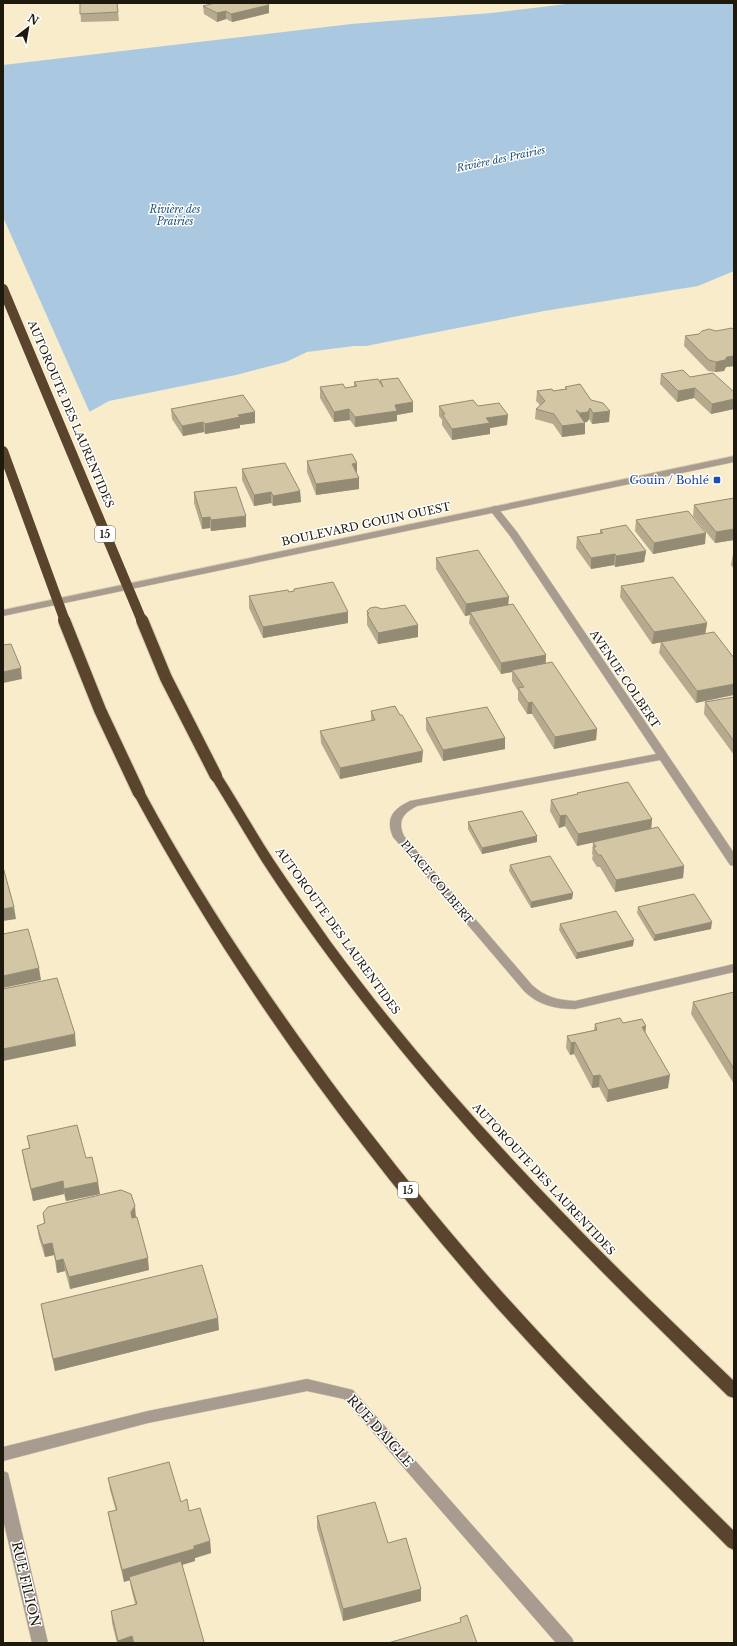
<svg xmlns="http://www.w3.org/2000/svg" width="737" height="1646" viewBox="0 0 737 1646" font-family="'Libre Baskerville',serif">
  <style>
    .water { fill: #aac9e1 }
    .pier { fill: #f8eccb }
    .lines { fill: none; stroke-linecap: round; stroke-linejoin: round }
    .minor-casing { stroke: #d5caad; stroke-width: 1 }
    .tertiary-casing { stroke: #d5caad; stroke-width: 1 }
    .motorway-casing { stroke: #d5caad; stroke-width: 2 }
    .minor { fill: #a89c91; fill-rule: evenodd }
    .tertiary { fill: #a89c91; fill-rule: evenodd }
    .motorway { fill: #5b442d; fill-rule: evenodd }
    .motorway-bridge-far1-casing { stroke: #d5caad; stroke-width: 10; stroke-linecap: butt }
    .motorway-bridge-casing { stroke: #d5caad; stroke-width: 14; stroke-linecap: butt }
    .motorway-bridge-far1 { stroke: #5b442d; stroke-width: 10 }
    .motorway-bridge { stroke: #5b442d; stroke-width: 12 }
    .wall { fill: #b5aa8e }
    .shaded-wall { fill: #948b74 }
    .building { fill: #d3c6a5; stroke: #948b74 }
    .transit-dot { fill: #1a4fb4; stroke: #fff; stroke-width: 1.5 }
    .labels { text-anchor: middle; dominant-baseline: central; stroke-width: 3; stroke-linejoin: round; paint-order: stroke }
    .far-water-label { font-size: 10px; font-style: italic; fill: #1e5172; stroke: #fff }
    .shield { fill: #fff; stroke: #615e56; stroke-width: 1 }
    .shield-label { font-size: 10px; font-weight: bold; fill: #1d190d }
    .street-label { font-size: 11px; fill: #1d190d; stroke: #fff }
    .transit-label { font-size: 11px; fill: #164399; stroke: #fff; text-anchor: end }
    .near-street-label { font-size: 13px; fill: #1d190d; stroke: #fff }
  </style>
  <rect width="100%" height="100%" fill="#f8eccb"/>
  <path class="water" d="M575,3H734V271L698,286L544,311L366,346H354L307,352L286,362L236,375L109,401L91,411L3,426V65L351,24L491,13Z"/>
  <path class="pier" d="M3,217L90,413L3,428Z"/>
  <g class="lines">
    <g class="minor-casing">
      <path id="minor" d="M494,506L497,507L517,532L734,853V866L730,865L660,760L417,806C403,813 397,821 404,836L532,985C545,997 558,1000 575,1001L734,964V972L575,1009C555,1009 538,1005 524,991L393,837C385,818 393,809 410,801L656,754L510,536L489,509Z
        M307,1379L353,1390L572,1638L574,1643H556L344,1399L307,1391L148,1423L3,1461V1447L148,1411Z
        M3,1471L8,1473L48,1643H32L3,1519Z"/>
    </g>
    <g class="tertiary-casing">
      <path id="tertiary" d="M734,456V462L3,616V610Z"/>
    </g>
    <g class="motorway-casing">
      <path id="motorway" d="M216,772L220,773C238,801 255,831 273,859C291,886 311,914 330,941C448,1102 590,1244 734,1381V1398L728,1396C607,1279 488,1160 383,1028C341,975 300,920 263,863C245,834 228,805 210,776L212,773Z
        M139,789L143,790L145,793C203,901 272,1002 345,1100C393,1163 443,1225 495,1284C571,1370 653,1451 734,1531V1550L728,1547C645,1464 561,1381 483,1292C350,1139 229,972 133,793L135,790Z"/>
    </g>
    <use href="#minor" class="minor"/>
    <use href="#tertiary" class="tertiary"/>
    <use href="#motorway" class="motorway"/>
    <g class="motorway-bridge-far1-casing">
      <path id="motorway-bridge-far1" d="M3,289L142,621
        M3,451L65,621"/>
    </g>
    <g class="motorway-bridge-casing">
      <path id="motorway-bridge" d="M64,620L100,710L139,793
        M142,620L166,678L216,776"/>
    </g>
    <use href="#motorway-bridge-far1" class="motorway-bridge-far1"/>
    <use href="#motorway-bridge" class="motorway-bridge"/>
  </g>
  <path class="wall" d="M80,3H117L119,21L81,22Z
    M152,3H171L152,4Z
    M269,5V13L232,22L226,19L217,22L204,14L203,6Z
    M734,330V366L726,367L724,371L715,372L708,371L684,346L685,336L716,331Z
    M661,374L690,377L734,392V409L711,414L694,398L677,402L660,384Z
    M380,380L413,412L397,415V421L355,427L350,420L334,422L320,398V387L345,388L354,387V382H380Z
    M565,387L591,400L609,422L592,424L589,419L587,422H585V434L562,437L553,424L535,419L536,409L540,405L536,401L537,391H553L565,389Z
    M439,406H478L507,425L490,428V434L452,440L442,425V420L439,416Z
    M171,409L255,412V423L240,425V428L205,434L204,432L183,436L172,419Z
    M307,461L357,474L359,478V489L316,495L307,472Z
    M242,469L300,491L301,502L273,506L271,503L254,506L242,480Z
    M194,492L246,527L211,531L210,528L202,529L194,503Z
    M734,498V540L715,543L693,516L694,505Z
    M636,520L705,544L653,554L635,531Z
    M600,530L646,551L644,562L615,567L614,565L591,569L576,548L577,537L600,534Z
    M733,554H734V569L731,565Z
    M436,558L509,605L546,655V663L597,729L596,740L554,749L532,714H527L518,700V691L512,681V672L501,674L469,623L470,615L465,616L436,569Z
    M621,586L707,623L696,703L659,653L661,642L652,644L620,597Z
    M294,589L348,623L263,638L249,608V596L289,592L294,591Z
    M367,611L418,625V637L378,644L367,625Z
    M734,697V755L704,714L705,702Z
    M371,711L422,762L340,779L321,743L320,731L371,721Z
    M426,718L505,749L443,761L426,730Z
    M577,793L652,819L651,829L684,866L683,878L615,892L600,867H597L592,859L593,855L592,854L593,842L577,846L565,826L559,828L550,811L551,800L577,794Z
    M468,822L537,842L482,854L468,829Z
    M510,865L573,893L572,899L531,908L509,871Z
    M638,907L711,929L654,941L637,913Z
    M560,924L633,946L576,959L559,930Z
    M734,992V1084L691,1014L693,1002Z
    M623,1023L645,1032L668,1088L607,1102L599,1087L592,1088L574,1054L570,1055L566,1048L567,1036L594,1030L595,1024Z
    M27,1136L86,1158L100,1194L66,1201L64,1194L33,1201L24,1162L22,1150L29,1148Z
    M43,1213L136,1217L149,1270L70,1289L65,1271L57,1273L54,1255L45,1257L39,1238L37,1226L44,1224Z
    M41,1304L219,1330L55,1371L43,1316Z
    M108,1478L181,1502L189,1511L210,1541L211,1553L195,1558V1561L182,1565L204,1643H117L112,1623L111,1611L135,1604L131,1588L130,1580L124,1582L110,1524L108,1512L116,1511L110,1490Z
    M317,1516L388,1543L421,1589V1601L343,1621L317,1528Z"/>
  <path class="shaded-wall" d="M269,5V13L232,22L231,14Z
    M226,11V19L217,22V13Z
    M734,356V366L726,367L724,371L715,372L716,362L727,357Z
    M695,388L694,398L677,402L678,391Z
    M734,399V409L711,414L712,404Z
    M413,402V412L397,415V421L355,427V417L395,405Z
    M590,408L589,419L587,422L580,423V413Z
    M349,409L350,420L334,422V412Z
    M610,411L609,422L592,424L593,413Z
    M255,412V423L240,425V428L205,434V424L238,415Z
    M508,415L507,425L490,428V434L452,440V429L486,418Z
    M203,422L204,432L183,436L182,426Z
    M585,423V434L562,437V426Z
    M357,463V474L352,464Z
    M359,478V489L316,495V484Z
    M300,491L301,502L273,506V496Z
    M271,492V503L254,506V495Z
    M246,516V527L211,531V520Z
    M210,517V528L202,529V518Z
    M734,529V540L715,543L716,532Z
    M706,533L705,544L653,554L654,543Z
    M646,551L644,562L615,567L616,556Z
    M615,554L614,565L591,569V558Z
    M509,597L508,608L470,612V615L465,616L466,604Z
    M348,612V623L263,638V627Z
    M707,623L705,634L652,644L654,632Z
    M418,625V637L378,644V633Z
    M546,655L545,666L512,670V672L501,674V663Z
    M21,668L22,679L3,683V672Z
    M734,684V695L696,703L697,691Z
    M532,702V714H527L528,703Z
    M597,729L596,740L554,749L555,737Z
    M505,738V749L443,761V750Z
    M423,751L422,762L340,779V768Z
    M566,815L565,826L559,828L560,816Z
    M652,819L651,830L577,846L578,834Z
    M537,836V842L482,854V848Z
    M684,866L683,878L615,892L616,880Z
    M573,893L572,899L531,908V902Z
    M14,907L16,919L3,921V909Z
    M712,922L711,929L654,941L655,935Z
    M634,940L633,946L576,959L577,953Z
    M39,968L41,980L3,988V976Z
    M646,1026L645,1038L642,1027Z
    M75,1034L76,1046L3,1061V1049Z
    M575,1042L574,1054L570,1055L571,1043Z
    M600,1075L599,1087L592,1088L593,1076Z
    M670,1075L668,1088L607,1102L608,1090Z
    M63,1181L64,1194L33,1201L31,1189Z
    M98,1182L100,1194L66,1201L64,1189Z
    M135,1206L136,1218L132,1224L131,1212Z
    M52,1243L54,1255L45,1257L43,1245Z
    M148,1258L149,1270L70,1289L69,1277Z
    M63,1259L65,1271L57,1273L56,1261Z
    M218,1318L219,1330L55,1371L53,1359Z
    M210,1541L211,1553L195,1558V1561L130,1580L129,1577L130,1580L124,1582L122,1570Z
    M421,1589V1601L343,1621V1609Z
    M132,1636L133,1643H118V1641Z"/>
  <path class="building" d="M80,3H117L118,12L80,14Z
    M215,3H266L269,5L231,14L226,11L217,13L203,6Z
    M732,328L734,330V356L727,357L725,360L716,362L709,360L685,336L699,334L702,331L709,329L716,331Z
    M683,370L690,377L713,373L734,392V399L712,404L695,388L678,391L661,374Z
    M398,378L413,402L395,405L397,411L355,417L349,409L334,412L320,387L343,384L345,388L357,386L354,382L378,379L383,387L380,380Z
    M580,384L591,400L603,403L610,411L593,413L590,408L588,412L580,413L576,410L585,423L562,426L554,414L536,409L545,401L537,391L552,389L553,391L567,389L565,387Z
    M243,395L255,412L238,415L240,417L205,424L203,422L182,426L171,409Z
    M473,400L478,406L499,403L508,415L486,418L490,423L452,429L442,414H445L439,406Z
    M352,454L357,463L352,464L359,478L316,484L307,461Z
    M285,463L300,491L273,496L271,492L254,495L242,469Z
    M236,487L246,516L211,520L210,517L202,518L194,492Z
    M734,498V529L716,532L694,505Z
    M688,511L706,533L654,543L636,520Z
    M626,525L646,551L616,556L615,554L591,558L577,537L603,533L600,530Z
    M478,550L509,597L466,604L436,558Z
    M673,577L707,623L654,632L621,586Z
    M333,582L348,612L263,627L249,596L288,590L289,592L294,591V589Z
    M513,604L546,655L501,663L470,612Z
    M405,605L418,625L378,633L367,614H369L367,611L370,608L376,607L382,609Z
    M714,632L734,658V684L697,691L661,642Z
    M11,644L21,668L3,672V645Z
    M552,662L597,729L555,737L532,702L528,703L518,688L524,687L512,670Z
    M734,697V741L705,702Z
    M395,706L400,715H402L423,751L340,768L320,731L375,720L371,711Z
    M487,707L505,738L443,750L426,718Z
    M628,782L652,819L578,834L566,815L560,816L551,800L578,794L577,793Z
    M522,811L537,836L482,848L468,822Z
    M658,827L684,866L616,880L601,855H598L593,847H596L593,842Z
    M550,856L573,893L531,902L510,865Z
    M3,867L14,907L3,909Z
    M694,894L712,922L655,935L638,907Z
    M616,911L634,940L577,953L560,924Z
    M28,929L39,968L3,976V934Z
    M57,978L75,1034L3,1049V989Z
    M734,992V1069L693,1002Z
    M620,1018L623,1023L642,1019L646,1026L642,1027L670,1075L608,1090L600,1075L593,1076L575,1042L571,1043L567,1036L597,1030L595,1024Z
    M77,1125L86,1158L92,1157L98,1182L64,1189L63,1181L31,1189L22,1150L30,1148L27,1136Z
    M121,1190L131,1194L135,1206L131,1212L132,1218L137,1217L148,1258L69,1277L63,1259L56,1261L52,1243L43,1245L37,1226L45,1223L43,1213L48,1207Z
    M202,1265L218,1318L53,1359L41,1304Z
    M169,1462L181,1502L187,1499L189,1511L200,1508L210,1541L194,1546V1549L122,1570L108,1512L117,1510L108,1478Z
    M375,1502L388,1543L406,1538L421,1589L343,1609L317,1516Z
    M181,1561L204,1642L202,1643H134L132,1636L118,1641L111,1611L137,1604L129,1577Z
    M467,1615L477,1643H388L461,1622L460,1618Z"/>
  <rect class="transit-dot" x="713" y="476" width="8" height="8" rx="2"/>
  <g class="labels">
    <g class="far-water-label">
      <text transform="translate(501 159) rotate(-12)">Rivière des Prairies</text>
      <text x="175" y="209">Rivière des<tspan x="175" dy="12">Prairies</tspan></text>
    </g>
    <g class="shield">
      <rect x="95" y="526" width="20" height="16" rx="3"/>
      <rect x="398" y="1182" width="20" height="16" rx="3"/>
    </g>
    <g class="shield-label">
      <text x="105" y="534">15</text>
      <text x="408" y="1190">15</text>
    </g>
    <g class="street-label">
      <text transform="translate(71 414) rotate(67)">AUTOROUTE DES LAURENTIDES</text>
      <text transform="translate(366 524) rotate(-12)">BOULEVARD GOUIN OUEST</text>
      <text transform="translate(625 679) rotate(56)">AVENUE COLBERT</text>
      <text transform="translate(437 882) rotate(50)">PLACE COLBERT</text>
      <text transform="translate(338 931) rotate(54)">AUTOROUTE DES LAURENTIDES</text>
      <text transform="translate(544 1179) rotate(47)">AUTOROUTE DES LAURENTIDES</text>
    </g>
    <g class="transit-label">
      <text x="709" y="480">Gouin / Bohlé</text>
    </g>
    <g class="near-street-label">
      <text transform="translate(380 1431) rotate(48)">RUE DAIGLE</text>
      <text transform="translate(26 1584) rotate(77)">RUE FILION</text>
    </g>
  </g>
  <rect width="737" height="1646" fill="none" stroke="#1d190d" stroke-width="8"/>
  <g transform="translate(28 28) rotate(31)" stroke="#ffffff" stroke-width="3" paint-order="stroke">
  <path d="M0-3L7 15L0 10L-7 15Z" fill="#1d190d"/>
  <text y="-6" font-size="11" font-weight="bold" text-anchor="middle" fill="#1d190d">N</text>
  </g>
</svg>
